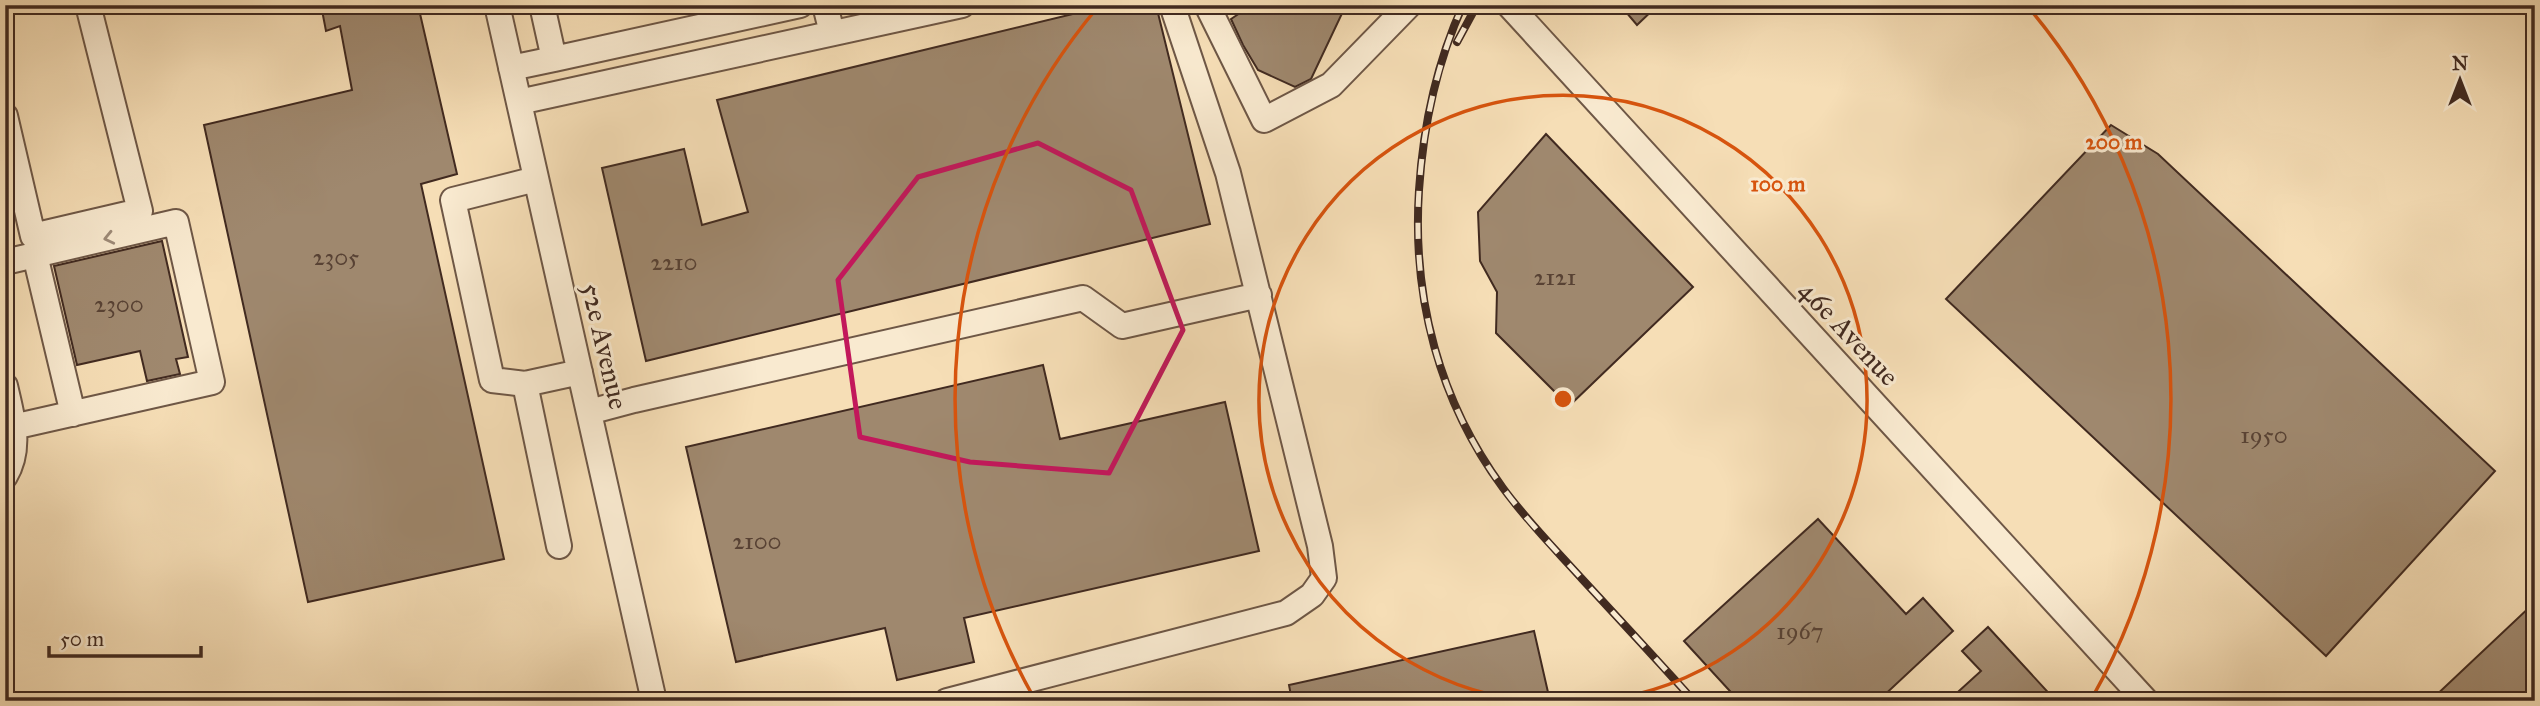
<svg xmlns="http://www.w3.org/2000/svg" width="2540" height="706" viewBox="0 0 2540 706" font-family="'IM FELL Great Primer',serif">
  <style>
    .building { fill: #9f886e; stroke: #412a20; stroke-width: 2 }
    .lines { fill: none; stroke-linecap: round; stroke-linejoin: round }
    .minor-casing { stroke: #6e5746; stroke-width: 28 }
    .minor { stroke: #f9ead0; stroke-width: 24 }
    .rail-casing { stroke: #412a20; stroke-width: 8 }
    .rail { stroke: #f9ead0; stroke-width: 5; stroke-dasharray: 16; stroke-linecap: butt }
    .oneway { stroke: #9d8a78 }
    .marked { fill: none; stroke: #c2185b; stroke-width: 5; stroke-linejoin: round }
    .ring { fill: none; stroke: #d7540e; stroke-width: 3.5 }
    .labels { text-anchor: middle; dominant-baseline: central; stroke-width: 6; stroke-linejoin: round; paint-order: stroke }
    .number-label { font-size: 24px; fill: #584234 }
    .street-label { font-size: 28px; fill: #412a20; stroke: #f9ead0 }
    .centre { fill: #d7540e; stroke: #f9ead0; stroke-width: 3.5 }
    .ring-label { font-size: 21px; text-anchor: middle; font-weight: bold; fill: #d7540e; stroke: #f9ead0; stroke-width: 6; stroke-linejoin: round; paint-order: stroke }
  </style>
  <rect width="100%" height="100%" fill="#f6deb6"/>
  <filter id="stains"><feTurbulence type="fractalNoise" baseFrequency=".00286" numOctaves="4"/><feColorMatrix values="0 0 0 0 .2 0 0 0 0 .09 0 0 0 0 .02 0 0 0 .5 -.17"/></filter>
  <radialGradient id="worn" r=".72"><stop offset=".6" stop-color="#630" stop-opacity="0"/><stop offset="1" stop-color="#630" stop-opacity=".3"/></radialGradient>
  <path class="building" d="M321,5H418L457,174L421,184L504,559L308,602L204,125L352,90L340,26L326,31Z
    M1110,5H1156L1210,224L646,361L602,168L684,149L702,225L748,212L717,100Z
    M1252,5H1346L1311,79L1295,87L1258,70L1243,45L1231,19Z
    M1620,5H1658L1637,25Z
    M2111,125L2158,154L2495,471L2326,656L1946,299Z
    M1546,134L1693,287L1569,406L1496,333L1497,292L1480,261L1478,212Z
    M162,241L188,357L176,359L180,374L147,381L140,351L77,365L54,266Z
    M1043,365L1060,439L1225,402L1259,551L964,618L974,662L897,680L885,628L736,662L686,447Z
    M1818,519L1906,614L1923,598L1953,631L1878,701H1739L1684,641Z
    M2535,602V701H2430Z
    M1988,627L2056,701H1948L1981,671L1962,651Z
    M1534,631L1550,701H1292L1289,685Z"/>
  <g class="lines">
    <g class="minor-casing">
      <path id="minor" d="M497,5L654,701
        M825,5L832,33
        M1207,5L1264,120L1331,85L1409,5
        M1509,5L2146,701
        M554,59L800,5
        M511,68L554,59L542,5
        M519,102L962,5
        M5,116L33,236L140,211L88,5
        M536,179L453,200L492,380L525,384L580,372
        M35,255L73,414
        M5,262L176,222L212,382L13,427
        M525,384L559,546
        M5,386C12,416 22,448 5,476
        M589,412L634,400L1083,298L1122,326L1259,295
        M947,701L1286,613L1312,595L1324,578L1320,546L1228,173L1172,5"/>
    </g>
    <use href="#minor" class="minor"/>
    <g class="rail-casing">
      <path id="rail" d="M1463,5C1437,62 1423,128 1419,190C1412,298 1439,401 1503,488C1527,521 1556,550 1583,580C1620,620 1657,660 1694,701
        M1457,42L1477,5"/>
    </g>
    <use href="#rail" class="rail"/>
  </g>
  <defs><path id="oneway-chevron" d="M-2-3.5L2.5 0L-2 3.5" fill="none" stroke-width="1.6" stroke-linecap="round" stroke-linejoin="round" transform="scale(1.75)"/></defs>
  <use class="oneway" href="#oneway-chevron" transform="translate(109 238) rotate(167)"/>
  <path class="marked" d="M1038,143L1131,190L1183,330L1109,473L970,462L860,437L838,280L918,177Z"/>
  <g class="ring">
    <path d="M1526 701A304 304 0 1 1 1600 701"/>
    <path d="M1034 698A608 608 0 0 1 1097 8M2029 8A608 608 0 0 1 2092 698"/>
  </g>
  <g class="labels">
    <g class="number-label">
      <text x="336" y="257">2305</text>
      <text x="674" y="262">2210</text>
      <text x="1555" y="277">2121</text>
      <text x="119" y="304">2300</text>
      <text x="2264" y="435">1950</text>
      <text x="757" y="541">2100</text>
      <text x="1800" y="631">1967</text>
    </g>
    <g class="street-label">
      <text transform="translate(1849 333) rotate(47)">46e Avenue</text>
      <text transform="translate(605 346) rotate(77)">52e Avenue</text>
    </g>
  </g>
  <circle cx="1563" cy="399" r="10" class="centre"/>
  <g class="ring-label">
    <text x="2114" y="149">200 m</text>
    <text x="1778" y="191">100 m</text>
  </g>
  <rect width="2540" height="706" fill="none" stroke="#f6deb6" stroke-width="28"/>
  <rect x="7" y="7" width="2526" height="692" fill="none" stroke="#412a20" stroke-width="3.5"/>
  <rect x="14" y="14" width="2512" height="678" fill="none" stroke="#412a20" stroke-width="2"/>
  <g transform="translate(2460 80)" stroke="#f9ead0" stroke-width="5" paint-order="stroke">
  <path d="M0-5L12 26L0 18L-12 26Z" fill="#412a20"/>
  <text y="-10" font-size="19" font-weight="bold" text-anchor="middle" fill="#412a20">N</text>
  </g>
  <path d="M49 646v10h152v-10" fill="none" stroke="#412a20" stroke-width="3.5"/>
  <text x="60" y="646" font-size="21" fill="#412a20" stroke="#f9ead0" stroke-width="5" paint-order="stroke">50 m</text>
  <rect width="100%" height="100%" filter="url(#stains)"/>
  <rect width="100%" height="100%" fill="url(#worn)"/>
</svg>
